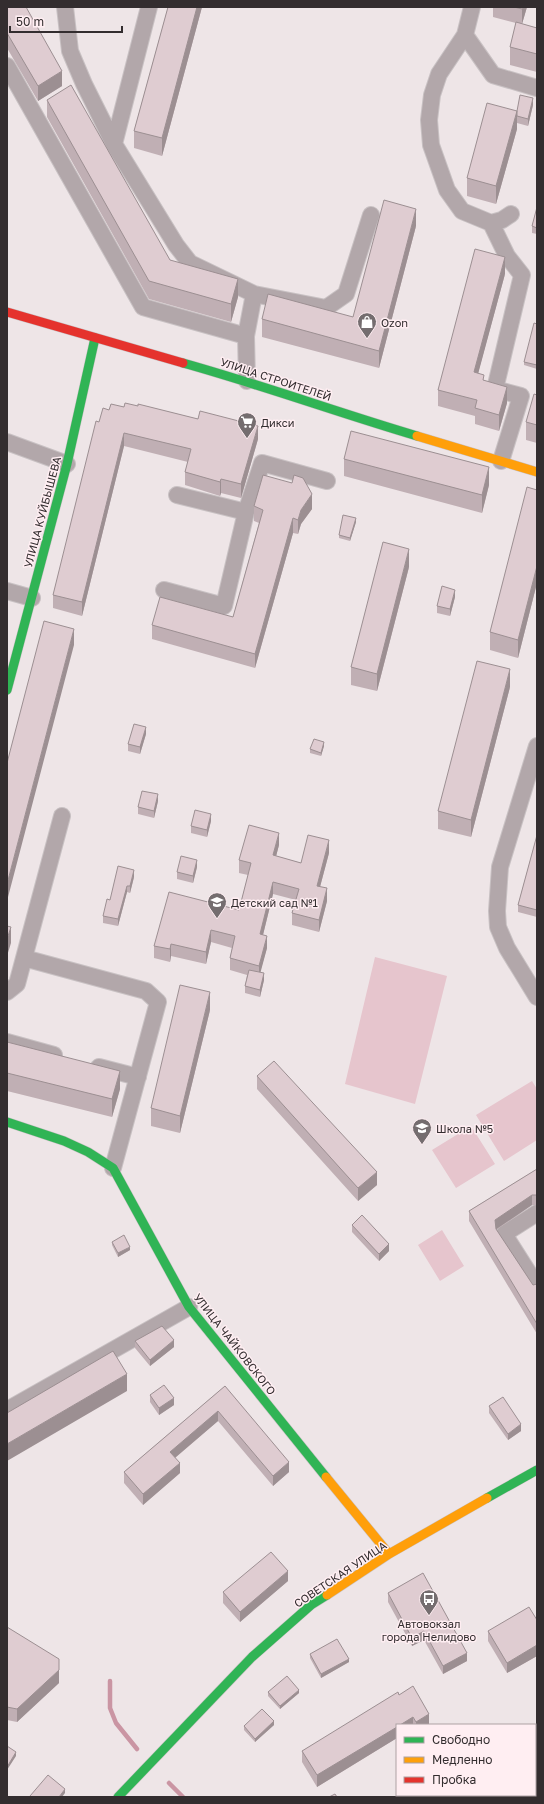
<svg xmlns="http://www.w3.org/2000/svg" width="544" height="1804" viewBox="0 0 544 1804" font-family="'Golos Text',sans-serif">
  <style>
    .green { fill: #e6c5cd }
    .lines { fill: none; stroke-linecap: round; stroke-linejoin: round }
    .stream { stroke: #ca95a3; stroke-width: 4.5 }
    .street-casing { stroke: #c8c1c3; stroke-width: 18 }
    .fast-casing { stroke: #c8c1c3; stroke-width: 10 }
    .slow-casing { stroke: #c8c1c3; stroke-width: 10 }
    .jam-casing { stroke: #c8c1c3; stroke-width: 10 }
    .street { stroke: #b2a7aa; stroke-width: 16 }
    .fast { stroke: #30b455; stroke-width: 9 }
    .slow { stroke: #ff9f0a; stroke-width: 9 }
    .jam { stroke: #e5322d; stroke-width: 9 }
    .wall { fill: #c0afb4 }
    .shaded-wall { fill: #9c8f92 }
    .building { fill: #dfccd1; stroke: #9c8f92 }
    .labels { text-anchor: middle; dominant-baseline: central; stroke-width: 3; stroke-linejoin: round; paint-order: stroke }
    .poi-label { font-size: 11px; fill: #332d2f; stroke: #ffeef2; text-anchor: start }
    .street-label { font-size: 11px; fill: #332d2f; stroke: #ffeef2 }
  </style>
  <rect width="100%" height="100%" fill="#eee5e7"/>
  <path class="green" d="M375,957L447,976L415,1104L345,1084Z
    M532,1081L537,1089V1140L504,1161L476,1115Z
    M471,1126L495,1164L456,1188L432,1150Z
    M442,1230L464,1266L440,1281L418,1245Z"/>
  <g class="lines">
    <path class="stream" d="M110,1681V1708L116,1723L137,1749
      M169,1783L183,1797"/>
    <g class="street-casing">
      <path id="street" d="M65,7L70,51L84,84L114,144L176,245L190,263L254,294
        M472,7L465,35L439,74L432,95L429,120L431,145L447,190L462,211L491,223L502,220L511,214
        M465,35L493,75L537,88
        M7,66L143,307L246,336L247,381
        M114,144L149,7
        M491,223L507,256L522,275L495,389L521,396L501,461
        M246,336L254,294L326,308L346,294L371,215
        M7,442L67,464
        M177,495L246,512
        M164,590L224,606L246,512L262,463L327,481
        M7,591L32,598
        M537,746L500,867L497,911L498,927L507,948L537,997
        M24,958L146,991L158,1002L113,1168
        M7,992L17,984L62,816
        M7,1042L54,1055
        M99,1067L138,1077
        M537,1213L504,1234L537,1286
        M7,1410L189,1307"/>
    </g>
    <g class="fast-casing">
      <path id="fast" d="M183,363C262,385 339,413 417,436
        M7,690L67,464L95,338
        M7,1122L64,1141L88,1152L113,1168L189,1307L326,1477
        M487,1498L537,1470
        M118,1797L252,1657L311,1605L327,1595"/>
    </g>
    <g class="slow-casing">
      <path id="slow" d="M417,436L537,472
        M326,1477L389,1554
        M327,1595L389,1554L487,1498"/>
    </g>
    <g class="jam-casing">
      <path id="jam" d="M7,312L183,363"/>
    </g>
    <use href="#street" class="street"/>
    <use href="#fast" class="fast"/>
    <use href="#slow" class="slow"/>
    <use href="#jam" class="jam"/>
  </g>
  <path class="wall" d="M7,7L27,9L62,86L38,101L7,48Z
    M168,7H202L162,156L134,148V131Z
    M493,7H527L522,24L537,28V72L510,65V47L516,23L493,17Z
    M47,100L170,260L238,297L231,322L149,299L47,117Z
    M533,105L528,126L517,123V129L496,204L467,196V178L517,111Z
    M537,207V234L532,233V226Z
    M416,226L379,368L262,337V319L353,317Z
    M505,274L478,373L484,381L507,403L499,431L475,424V416L438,406V390Z
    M537,324V369L524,365V362Z
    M537,395V443L526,440V422Z
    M99,422L258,439L241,498L221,493L220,496L185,485V472L188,462L124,446L82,616L53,608V595Z
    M344,459L489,485L482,513L344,476Z
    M537,490V583L518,658L490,650V632Z
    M254,506L312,509L301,524L298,534L293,533L255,668L152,639V625L233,617L259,523L254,521Z
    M356,522L350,541L339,538V535Z
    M409,567L377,691L351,685V667Z
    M455,597L450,616L437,613V606Z
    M510,687L471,837L438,829V811Z
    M146,734L140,754L128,751V744Z
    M324,746L321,756L310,753V749Z
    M158,801L154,818L138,814V807Z
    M211,821L207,837L191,833V826Z
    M537,835V917L518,912V905Z
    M279,845L276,856L301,863L329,853L320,887L327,901L319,932L292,925V913L296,900L273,894L263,935L267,948L260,972L264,980L260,997L245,993V986L247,975L230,970V958L232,948L211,942L206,964L171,956L170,962L154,958V946L239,910L248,875L239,873V860Z
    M197,867L193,883L177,879V872Z
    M134,877L130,893L127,892L118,926L103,923V916L110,900Z
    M210,1010L180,1133L151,1126V1108Z
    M7,1042L120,1089L112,1117L7,1091Z
    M257,1076L377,1185L358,1201L257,1089Z
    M537,1169V1205H532L496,1230L533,1285L537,1284V1334L469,1221V1211Z
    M352,1225L389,1251L379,1261L352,1232Z
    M112,1242L130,1250L118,1257L112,1245Z
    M135,1341L174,1347L150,1366L135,1348Z
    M225,1386L289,1472L273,1486L218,1421L175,1458L180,1473L143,1505L124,1483V1472Z
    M150,1395L174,1405L159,1415L150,1402Z
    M489,1406L521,1431L508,1440L489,1413Z
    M288,1581L240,1622L223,1603V1592Z
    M388,1593L467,1661L443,1674L424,1640L412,1646L388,1602Z
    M537,1620V1656L507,1673L488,1641V1631Z
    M7,1627L59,1683L17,1722L7,1720Z
    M310,1654L349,1662L321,1678L310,1658Z
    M268,1692L299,1693L280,1709L268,1696Z
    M399,1695L429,1725H397V1738L317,1787L302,1762V1751Z
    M274,1725L255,1742L244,1730V1726Z
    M457,1795H535L537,1797H458Z"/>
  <path class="shaded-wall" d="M197,7H202L162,156V138Z
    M523,7H527L522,24V9Z
    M62,71V86L38,101V86Z
    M533,98V105L528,126V119Z
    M517,111V129L496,204V186Z
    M416,209V226L379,368V351Z
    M505,257V274L474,389V372Z
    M238,279V297L231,322V304Z
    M507,387V403L499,431V415Z
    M258,426V439L241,498V484Z
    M124,433V446L82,616V602Z
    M489,467V485L482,513V495Z
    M221,479V493L220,496V482Z
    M312,494V509L301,524L298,534V520L301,510Z
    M293,518V533L255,668V654Z
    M356,518V522L350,541V538Z
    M409,549V567L377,691V674Z
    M537,566V583L518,658V640Z
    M455,590V597L450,616V609Z
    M74,629V645L7,901V884Z
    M510,669V687L471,837V820Z
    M146,727V734L140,754V747Z
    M324,742V746L321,756V753Z
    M158,794V801L154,818V811Z
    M211,814V821L207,837V830Z
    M279,833V845L273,868V855Z
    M329,840V853L317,898V886Z
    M197,860V867L193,883V876Z
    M134,870V877L130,893V886Z
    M273,882V894L260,947V934Z
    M127,886V892L118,926V919Z
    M327,888V901L319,932V920Z
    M11,927V943L7,956V939Z
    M211,930V942L206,964V952Z
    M267,936V948L259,978V966Z
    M171,944V956L170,962V949Z
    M264,973V980L260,997V990Z
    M210,992V1010L180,1133V1116Z
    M120,1071V1089L112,1117V1099Z
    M377,1172V1185L358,1201V1188Z
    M532,1195V1205L495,1230V1220Z
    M389,1244V1251L379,1261V1254Z
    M130,1247V1250L118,1257V1253Z
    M174,1340V1347L150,1366V1360Z
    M127,1374V1391L7,1461V1444Z
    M174,1398V1405L159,1415V1408Z
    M218,1411V1421L170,1462V1452Z
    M521,1424V1431L508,1440V1434Z
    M289,1462V1472L273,1486V1476Z
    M180,1463V1473L143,1505V1494Z
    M288,1571V1581L240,1622V1612Z
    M424,1631V1640L412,1646V1638Z
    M537,1645V1656L507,1673V1663Z
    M467,1653V1661L443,1674V1666Z
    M349,1659V1662L321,1678V1674Z
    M59,1670V1683L17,1722V1709Z
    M299,1690V1693L280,1709V1706Z
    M429,1714V1725H416V1722Z
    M413,1717V1725H400Z
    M274,1721V1725L255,1742V1739Z
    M397,1727V1738L317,1787V1775Z
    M16,1752V1756L7,1770V1767Z
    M65,1789V1793L62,1797H59Z"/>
  <path class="building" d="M7,7H26L62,71L38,86L7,33Z
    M168,7H197L162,138L134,131Z
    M514,7H523L522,9Z
    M516,22L537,28V54L510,47Z
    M71,85L170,260L238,279L231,304L149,281L47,100Z
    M520,95L533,98L528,119L517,116V111Z
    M487,103L517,111L496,186L467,178Z
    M384,200L416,209L379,351L262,319L268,294L353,317Z
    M537,207V228L532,226Z
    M475,249L505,257L474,372L484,375L483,380L507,387L499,415L475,408L477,400L438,390Z
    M534,323L537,324V365L524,362Z
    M534,394L537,395V425L526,422Z
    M125,403L138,406V404L198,419L200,411L258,426L241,484L221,479L220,482L185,472L191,449L124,433L82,602L53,595L96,421L99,422L103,408L109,410L111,404L124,407Z
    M351,431L489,467L482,495L344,459Z
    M263,475L292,483L294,475L303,478L312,494L301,510L298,520L293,518L255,654L152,625L160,597L233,617L263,510L254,506Z
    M527,487L537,490V566L518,640L490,632Z
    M343,515L356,518L350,538L339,535Z
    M383,542L409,549L377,674L351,667Z
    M442,586L455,590L450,609L437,606Z
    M44,621L74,629L7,884V763Z
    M477,661L510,669L471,820L438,811Z
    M134,724L146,727L140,747L128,744Z
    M314,739L324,742L321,753L310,749Z
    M142,791L158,794L154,811L138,807Z
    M195,810L211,814L207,830L191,826Z
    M249,825L279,833L273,855L301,863L308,835L329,840L317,886L327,888L319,920L292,913L299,889L273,882L260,934L267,936L259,966L230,958L235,936L211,930L206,952L171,944L170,949L154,946L169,892L239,910L251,863L239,860Z
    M537,835V910L518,905Z
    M181,856L197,860L193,876L177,872Z
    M118,866L134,870L130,886H127L118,919L103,916L107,899L110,900Z
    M7,926L11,927L7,939Z
    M249,970L264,973L260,990L245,986Z
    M180,985L210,992L180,1116L151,1108Z
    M7,1042L120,1071L112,1099L7,1073Z
    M274,1061L377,1172L358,1188L257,1076Z
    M537,1169V1195H532L495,1220L496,1229L533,1285L537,1284V1324L469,1211Z
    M362,1215L389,1244L379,1254L352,1225Z
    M124,1235L130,1247L118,1253L112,1242Z
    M162,1326L174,1340L150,1360L135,1341Z
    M113,1351L127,1374L7,1444V1413Z
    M164,1385L174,1398L159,1408L150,1395Z
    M225,1386L289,1462L273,1476L218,1411L170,1452L180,1463L143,1494L124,1472Z
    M503,1397L521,1424L508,1434L489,1406Z
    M271,1552L288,1571L240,1612L223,1592Z
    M423,1573L467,1653L443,1666L424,1631L412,1638L388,1593Z
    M529,1607L537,1620V1645L507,1663L488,1631Z
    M7,1627L59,1659V1670L17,1709L7,1707Z
    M337,1639L349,1659L321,1674L310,1654Z
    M287,1676L299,1690L280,1706L268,1692Z
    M413,1686L429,1714L416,1722L413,1717L400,1725H397V1727L317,1775L302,1751L398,1692L399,1695Z
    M262,1709L274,1721L255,1739L244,1726Z
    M537,1734V1797H466L464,1795H535V1735Z
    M7,1746L16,1752L7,1767Z
    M48,1775L65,1789L59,1797H31L30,1796Z
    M335,1794L337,1797H329Z"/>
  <defs>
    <g id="shop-pin" transform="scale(1)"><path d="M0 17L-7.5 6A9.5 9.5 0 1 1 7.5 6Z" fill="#746d6f" stroke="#ffeef2"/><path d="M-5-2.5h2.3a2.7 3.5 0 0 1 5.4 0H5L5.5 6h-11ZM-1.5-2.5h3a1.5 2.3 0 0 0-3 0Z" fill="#fff"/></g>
    <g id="supermarket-pin" transform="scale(1)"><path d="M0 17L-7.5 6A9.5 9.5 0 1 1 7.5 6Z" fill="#746d6f" stroke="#ffeef2"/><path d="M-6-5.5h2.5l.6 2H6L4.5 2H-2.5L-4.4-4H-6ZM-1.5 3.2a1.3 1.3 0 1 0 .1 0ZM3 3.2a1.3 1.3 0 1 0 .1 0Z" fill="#fff"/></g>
    <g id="school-pin" transform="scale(1)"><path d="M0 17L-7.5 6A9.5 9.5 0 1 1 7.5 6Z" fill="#746d6f" stroke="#ffeef2"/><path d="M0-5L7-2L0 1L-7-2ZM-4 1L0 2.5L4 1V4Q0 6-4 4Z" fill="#fff"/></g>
    <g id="bus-pin" transform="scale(1)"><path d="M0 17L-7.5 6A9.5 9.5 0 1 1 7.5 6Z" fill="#746d6f" stroke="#ffeef2"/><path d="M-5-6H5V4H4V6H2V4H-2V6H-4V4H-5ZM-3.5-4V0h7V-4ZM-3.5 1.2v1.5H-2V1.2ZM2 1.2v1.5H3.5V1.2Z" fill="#fff"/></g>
  </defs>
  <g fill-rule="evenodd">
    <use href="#shop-pin" x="367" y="322"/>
    <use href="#supermarket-pin" x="247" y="422"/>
    <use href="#school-pin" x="217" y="902"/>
    <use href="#school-pin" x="422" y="1128"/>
    <use href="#bus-pin" x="429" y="1599"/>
  </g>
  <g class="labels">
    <g class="poi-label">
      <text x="381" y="322">Ozon</text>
      <text x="261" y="422">Дикси</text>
      <text x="231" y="902">Детский сад №1</text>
      <text x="436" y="1128">Школа №5</text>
      <text x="429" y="1623" text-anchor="middle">Автовокзал<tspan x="429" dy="13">города Нелидово</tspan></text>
    </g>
    <g class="street-label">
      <text transform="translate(276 379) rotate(18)">УЛИЦА СТРОИТЕЛЕЙ</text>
      <text transform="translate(42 512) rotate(-75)">УЛИЦА КУЙБЫШЕВА</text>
      <text transform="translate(235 1344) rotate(52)">УЛИЦА ЧАЙКОВСКОГО</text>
      <text transform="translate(340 1574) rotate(-34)">СОВЕТСКАЯ УЛИЦА</text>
    </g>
  </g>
  <rect width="544" height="1804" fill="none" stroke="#332d2f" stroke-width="16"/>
  <rect x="396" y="1724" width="140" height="72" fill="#ffeef2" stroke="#ada1a4"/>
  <rect x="404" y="1737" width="20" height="6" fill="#30b455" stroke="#ada1a4"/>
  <text x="432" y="1744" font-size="12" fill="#332d2f">Свободно</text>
  <rect x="404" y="1757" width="20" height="6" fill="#ff9f0a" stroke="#ada1a4"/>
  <text x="432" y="1764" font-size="12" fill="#332d2f">Медленно</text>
  <rect x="404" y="1777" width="20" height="6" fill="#e5322d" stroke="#ada1a4"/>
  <text x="432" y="1784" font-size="12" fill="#332d2f">Пробка</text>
  <path d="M10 26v6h112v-6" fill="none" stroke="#332d2f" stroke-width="2"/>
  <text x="16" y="26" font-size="12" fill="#332d2f" stroke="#ffeef2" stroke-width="3" paint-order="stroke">50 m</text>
</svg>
